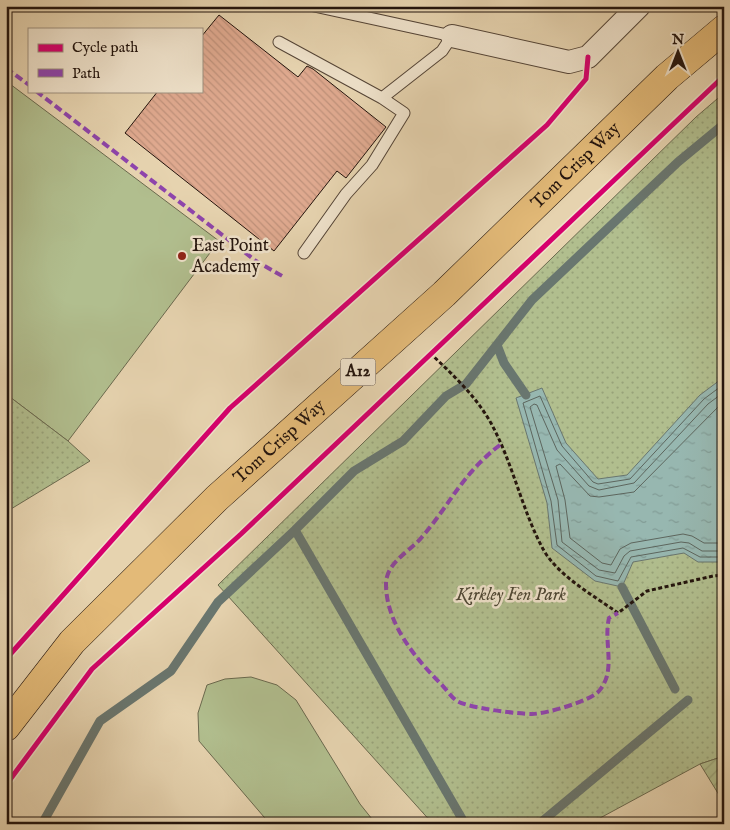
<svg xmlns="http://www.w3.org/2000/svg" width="730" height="830" viewBox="0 0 730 830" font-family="'IM FELL English',serif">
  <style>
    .grass { fill: #b1be8e; stroke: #6a694e }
    .park { fill: url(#park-dots); stroke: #6a694e }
    .garden { fill: url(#garden-furrows); stroke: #6a694e }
    .water { fill: url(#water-ripples); stroke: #69766f }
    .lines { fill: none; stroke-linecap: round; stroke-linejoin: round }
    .shore { stroke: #5d665e; stroke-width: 1 }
    .stream { stroke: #69766f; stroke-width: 9 }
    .building { fill: url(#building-back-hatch); stroke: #23140d }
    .lane-casing { stroke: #544436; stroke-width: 13 }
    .street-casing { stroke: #544436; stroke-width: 24 }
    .highway-casing { stroke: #23140d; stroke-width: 29 }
    .path { stroke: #23140d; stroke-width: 3; stroke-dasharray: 4 2.5; stroke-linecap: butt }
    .lane { stroke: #efe2cb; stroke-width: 11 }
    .street { stroke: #efe2cb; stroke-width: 22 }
    .highway { stroke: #e3ba78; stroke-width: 28 }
    .quiet { stroke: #8e44ad; stroke-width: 4; stroke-dasharray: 8 4; stroke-linecap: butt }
    .cycleway-casing { stroke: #efe2cb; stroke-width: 8 }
    .cycleway { stroke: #d6006c; stroke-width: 5 }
    .poi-dot { fill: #8f2418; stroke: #efe2cb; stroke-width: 2 }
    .labels { text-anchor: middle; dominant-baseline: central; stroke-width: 5; stroke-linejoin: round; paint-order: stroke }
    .shield { fill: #efe2cb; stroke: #605246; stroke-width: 1 }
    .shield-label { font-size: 16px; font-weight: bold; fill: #23140d }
    .street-label { font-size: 18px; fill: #23140d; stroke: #efe2cb }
    .poi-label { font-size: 18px; fill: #23140d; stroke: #efe2cb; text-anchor: start }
    .park-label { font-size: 18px; font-style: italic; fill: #4e4734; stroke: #efe2cb }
  </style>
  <defs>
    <pattern id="park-dots" width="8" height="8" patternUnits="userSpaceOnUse" patternTransform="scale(1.25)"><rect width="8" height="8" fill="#b1be8e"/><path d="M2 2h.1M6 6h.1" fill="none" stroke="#98a279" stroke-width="1.8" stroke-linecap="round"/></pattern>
    <pattern id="garden-furrows" width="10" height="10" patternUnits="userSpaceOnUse" patternTransform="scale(1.25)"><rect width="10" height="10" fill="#b1be8e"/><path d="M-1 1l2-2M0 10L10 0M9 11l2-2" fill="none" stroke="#98a279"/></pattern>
    <pattern id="water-ripples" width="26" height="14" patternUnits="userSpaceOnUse" patternTransform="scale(1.25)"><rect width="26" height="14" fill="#97b7b0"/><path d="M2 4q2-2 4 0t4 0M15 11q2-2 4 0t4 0" fill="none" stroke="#829c96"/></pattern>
    <pattern id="building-back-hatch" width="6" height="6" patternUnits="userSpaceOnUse" patternTransform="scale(1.25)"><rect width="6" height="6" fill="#dfa98f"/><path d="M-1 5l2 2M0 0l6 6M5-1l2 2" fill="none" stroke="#bf917a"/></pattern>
  </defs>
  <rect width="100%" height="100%" fill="#e6d3af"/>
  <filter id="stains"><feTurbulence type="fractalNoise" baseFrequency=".004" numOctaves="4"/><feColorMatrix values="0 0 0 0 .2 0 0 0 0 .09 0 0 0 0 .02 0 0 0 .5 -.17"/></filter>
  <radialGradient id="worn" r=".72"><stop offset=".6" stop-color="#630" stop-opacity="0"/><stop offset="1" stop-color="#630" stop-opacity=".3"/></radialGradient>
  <path class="grass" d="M6,81L219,241L68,441L6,394Z
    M251,677L277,685L296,700L360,804L376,824H270L199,741L198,713L207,685L225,679Z"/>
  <path class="park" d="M724,93V756L700,764L589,824H433L218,585L696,117Z
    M6,394L68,441L90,461L6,512Z"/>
  <path class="garden" d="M724,756V803L700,764Z"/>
  <path class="water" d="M724,377V562H698L684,553L633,562L622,587L595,581L552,548L547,503L516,398L542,388L566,443L598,479L627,475L700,395Z"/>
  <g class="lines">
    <path class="shore" d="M724,384L704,399L630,479L598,484L593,482L562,446L540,396L523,403L551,501L557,545L596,576L618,581L631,557L683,548L700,557H724
      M724,392L708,404L634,483L599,490L589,486L557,450L537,405L534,404L530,407L558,500L562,542L599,570L615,573L624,556L630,551L681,542L689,543L702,551H724
      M724,401L634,492L599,497L590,496L560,464L556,466L565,500L570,538L602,563L611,565L620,549L631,543L683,534L692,536L704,543H724"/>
    <path class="stream" d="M497,345L504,363L526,395
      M295,530L465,824
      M622,587L675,689
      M42,824L100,721L171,671L218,602L295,530L354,471L403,441L446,396L466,384L532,300L678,162L724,124
      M539,824L688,700"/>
  </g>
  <path class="building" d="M219,15L298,77L307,66L313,69L386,127L346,178L337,171L274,251L125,133L158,91H201V37Z"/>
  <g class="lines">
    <g class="lane-casing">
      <path id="lane" d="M279,42L382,98
        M304,253L346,194L372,165L404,113L382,98L442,51L452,36L314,6"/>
    </g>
    <g class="street-casing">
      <path id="street" d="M452,36L569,62L588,57L639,6"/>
    </g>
    <g class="highway-casing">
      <g id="highway">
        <path id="s1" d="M6,727L72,642L217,498L444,294L667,77L724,29"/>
      </g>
    </g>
    <path class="path" d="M430,353C453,375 477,397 492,425C513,464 522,510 543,549C558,576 593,595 618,613L647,591L713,576L724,575"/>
    <use href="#lane" class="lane"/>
    <use href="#street" class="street"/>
    <use href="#highway" class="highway"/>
    <path class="quiet" d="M6,68L29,85
      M36,91L256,261L284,277
      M500,445C463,473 451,503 422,537C411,551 386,562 386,584C386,623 415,658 441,684C446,689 451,697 457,701C469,708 517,714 532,714C545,714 591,701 599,691C617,670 603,643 609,618L618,613"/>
    <g class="cycleway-casing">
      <path id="cycleway" d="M6,659L230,408L547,125L586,79L588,57
        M6,785L92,669L241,534L724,76"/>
    </g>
    <use href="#cycleway" class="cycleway"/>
  </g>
  <circle class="poi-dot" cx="182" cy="256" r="5"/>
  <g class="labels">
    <rect class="shield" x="340.5" y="358.5" width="35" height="27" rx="4"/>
    <g class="shield-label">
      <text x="358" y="372">A12</text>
    </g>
    <g class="street-label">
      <text stroke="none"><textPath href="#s1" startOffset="801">Tom Crisp Way</textPath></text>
      <text stroke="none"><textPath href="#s1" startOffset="396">Tom Crisp Way</textPath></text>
    </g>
    <g class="poi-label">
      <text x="192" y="246">East Point<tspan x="192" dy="21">Academy</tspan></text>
    </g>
    <g class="park-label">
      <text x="511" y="595">Kirkley Fen Park</text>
    </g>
  </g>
  <rect width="730" height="830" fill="none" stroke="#e6d3af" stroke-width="25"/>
  <rect x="8" y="8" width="715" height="815" fill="none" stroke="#23140d" stroke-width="2.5"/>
  <rect x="12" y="12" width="705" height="805" fill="none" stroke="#23140d"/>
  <rect x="28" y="28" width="175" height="65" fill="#efe2cb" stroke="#9d907f"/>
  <rect x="38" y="44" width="25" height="8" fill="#d6006c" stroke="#9d907f"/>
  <text x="72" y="52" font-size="15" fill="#23140d">Cycle path</text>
  <rect x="38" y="69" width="25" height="8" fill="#8e44ad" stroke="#9d907f"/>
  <text x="72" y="78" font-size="15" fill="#23140d">Path</text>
  <g transform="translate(678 52)" stroke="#efe2cb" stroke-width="4" paint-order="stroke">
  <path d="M0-4L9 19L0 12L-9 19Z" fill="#23140d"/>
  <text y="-8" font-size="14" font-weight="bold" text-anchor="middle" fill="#23140d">N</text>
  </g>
  <rect width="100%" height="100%" filter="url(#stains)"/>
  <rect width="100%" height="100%" fill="url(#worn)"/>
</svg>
